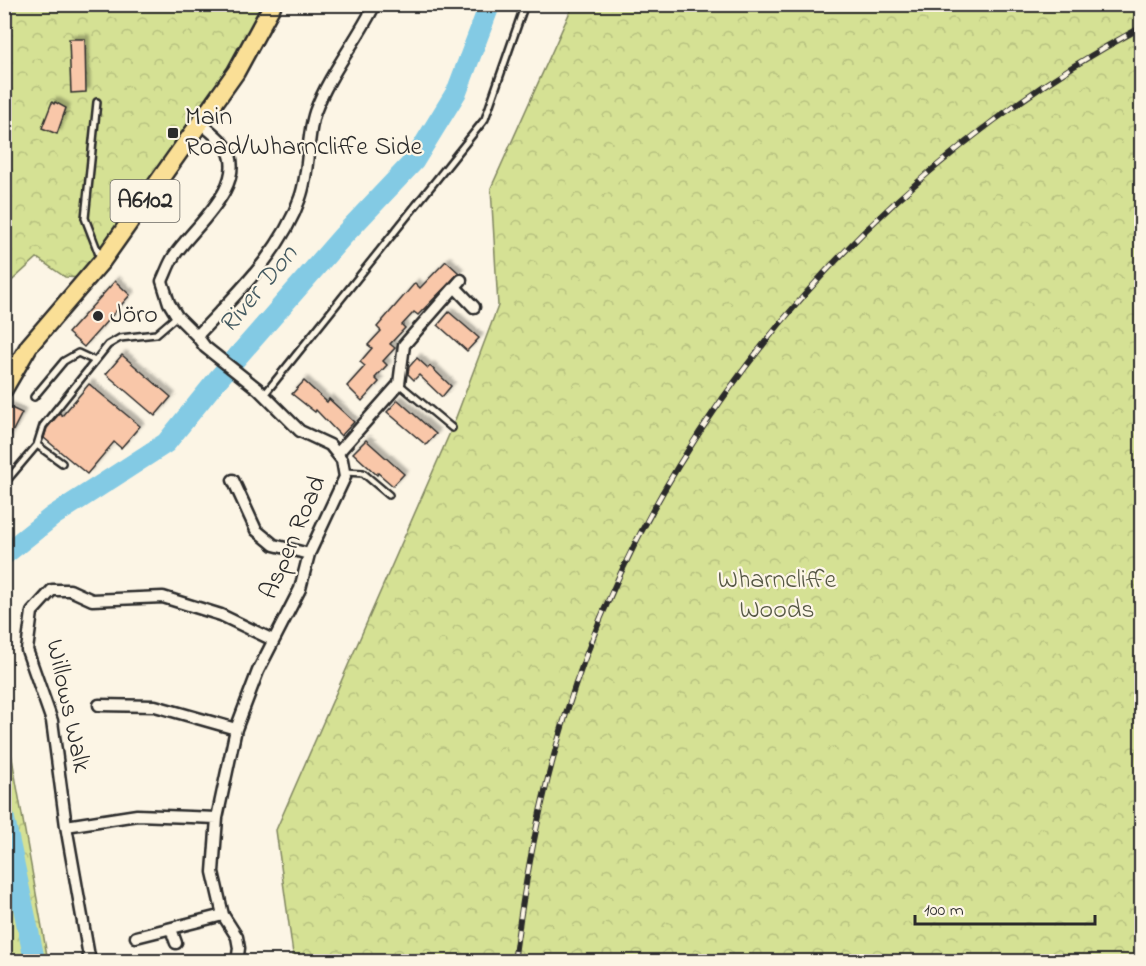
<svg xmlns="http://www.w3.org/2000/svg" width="1146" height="966" viewBox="0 0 1146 966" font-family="'Indie Flower',sans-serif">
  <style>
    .forest { fill: url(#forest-crowns); stroke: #808660; stroke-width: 1.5 }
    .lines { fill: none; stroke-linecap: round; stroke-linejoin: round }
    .river { stroke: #83cae4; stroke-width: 21 }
    .building { fill: #f9c7a9; stroke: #2b2b2b; stroke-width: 1.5; filter: url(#shadow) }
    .service-casing { stroke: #2b2b2b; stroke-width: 10 }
    .minor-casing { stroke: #2b2b2b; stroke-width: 15 }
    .primary-casing { stroke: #2b2b2b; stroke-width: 21 }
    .service { stroke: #fcf5e5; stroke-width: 5 }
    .minor { stroke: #fcf5e5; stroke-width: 10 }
    .primary { stroke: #fadf96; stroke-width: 16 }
    .rail-casing { stroke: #2b2b2b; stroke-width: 6 }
    .rail { stroke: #fcf5e5; stroke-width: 4; stroke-dasharray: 11; stroke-linecap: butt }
    .poi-dot { fill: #2b2b2b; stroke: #fcf5e5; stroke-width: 2 }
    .labels { text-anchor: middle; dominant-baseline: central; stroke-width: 4.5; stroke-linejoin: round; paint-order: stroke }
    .shield { fill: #fcf5e5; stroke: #6a6863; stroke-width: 1.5 }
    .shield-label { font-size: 24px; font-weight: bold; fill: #2b2b2b }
    .poi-label { font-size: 26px; fill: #2b2b2b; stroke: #fcf5e5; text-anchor: start }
    .street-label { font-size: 26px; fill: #2b2b2b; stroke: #fcf5e5 }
    .park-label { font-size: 26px; fill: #565845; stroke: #fcf5e5 }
    .water-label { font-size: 27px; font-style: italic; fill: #455b62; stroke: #fcf5e5 }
  </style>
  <defs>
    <pattern id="forest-crowns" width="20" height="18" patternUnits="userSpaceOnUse" patternTransform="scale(1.5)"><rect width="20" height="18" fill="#d5e194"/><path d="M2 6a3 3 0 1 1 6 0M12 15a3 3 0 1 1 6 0" fill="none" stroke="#b7c180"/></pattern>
    <filter id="shadow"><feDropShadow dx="4" dy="-4" stdDeviation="1.5" flood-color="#0004"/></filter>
  </defs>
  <rect width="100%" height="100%" fill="#fcf5e5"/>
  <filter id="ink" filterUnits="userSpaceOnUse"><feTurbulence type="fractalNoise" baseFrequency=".0167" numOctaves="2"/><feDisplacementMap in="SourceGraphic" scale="12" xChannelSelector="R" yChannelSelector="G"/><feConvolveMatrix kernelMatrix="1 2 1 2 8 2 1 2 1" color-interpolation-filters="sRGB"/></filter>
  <g filter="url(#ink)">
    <path class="forest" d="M5,5H264L228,69L83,278L65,277L37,258L5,287Z
      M573,5H1141V961H294L276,830L452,428L498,306L491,188Z
      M5,719L48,961H5Z"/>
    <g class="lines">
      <path class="river" d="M4,555L53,516L166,443L217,380L343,236L414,161L457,91L490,4
        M4,817L35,962"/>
    </g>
    <path class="building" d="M69,39H85L86,92L71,93Z
      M52,102L54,104L55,102L66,108L57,134L42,128Z
      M446,261L459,273L418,315L414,312L402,325L405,328L390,344L395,348L383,361L387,365L375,378L379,382L362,401L347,386L365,366L360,362L372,348L368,345L381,331L377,327L415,283L420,288Z
      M115,281L130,295L84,347L68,333Z
      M449,312L479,338L467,351L438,325Z
      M122,355L171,397L155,416L106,374Z
      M417,358L428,368L430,366L451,386L442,397L419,375L414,380L408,374L409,367Z
      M304,381L327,402L329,399L354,422L341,436L316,410L315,412L292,394Z
      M89,384L140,426L121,448L114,442L87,474L44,438L47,428L60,413L62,416Z
      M398,400L436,434L426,445L387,412Z
      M7,406L22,413L4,448V412Z
      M366,440L404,474L393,486L378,473L377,475L353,453Z"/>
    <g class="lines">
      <g class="service-casing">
        <path id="service" d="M97,102L85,218L100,257
          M399,384L452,428
          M264,395L485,119L525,4
          M34,397L64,361L78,353L95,361
          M37,445L62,463
          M344,472L363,473L389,495
          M4,484L37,445L43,426L108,345L120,338L156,334L177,316"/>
      </g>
      <g class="minor-casing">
        <path id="minor" d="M200,122C208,130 221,139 227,148C248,186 192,228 174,256C169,263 166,273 162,281L169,303L177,316L197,336L205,347L258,389L300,431L330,445L342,460L345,477L309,554L300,589L258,671L236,729L217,818L213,872L223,915L237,937L239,948L237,962
          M455,287L474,307
          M197,336C236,294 281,253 300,198C310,171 306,139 315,112C329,74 357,41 375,4
          M337,454L399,384L404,345L461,280
          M233,480L256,530L274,545L309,554
          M99,705L155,706L236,729
          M66,826L137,815L217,818
          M171,929L176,943
          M136,937L223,915
          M90,962L66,826L52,721L27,650L32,612L52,590H70L92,600L163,597L221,615L273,640"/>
      </g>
      <g class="primary-casing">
        <path id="primary" d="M4,389L29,346L102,261L236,72L273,4"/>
      </g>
      <use href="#service" class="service"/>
      <use href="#minor" class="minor"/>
      <use href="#primary" class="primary"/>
      <g class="rail-casing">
        <path id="rail" d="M514,962C528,857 548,758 585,658C683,393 892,159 1142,27"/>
      </g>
      <use href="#rail" class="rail"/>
    </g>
  </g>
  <g class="poi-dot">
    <rect x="167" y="127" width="12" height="12" rx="3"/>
    <circle cx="98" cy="316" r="6"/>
  </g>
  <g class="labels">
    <rect class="shield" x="110.5" y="180" width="69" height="42" rx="4.5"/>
    <g class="shield-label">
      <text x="145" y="201">A6102</text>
    </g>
    <g class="poi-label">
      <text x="185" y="118">Main<tspan x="185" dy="30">Road/Wharncliffe Side</tspan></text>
      <text x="110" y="316">Jöro</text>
    </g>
    <g class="street-label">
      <text transform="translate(294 538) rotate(-67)">Aspen Road</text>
      <text transform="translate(67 706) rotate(78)">Willows Walk</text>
    </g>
    <g class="park-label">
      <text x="777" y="581">Wharncliffe<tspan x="777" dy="30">Woods</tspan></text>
    </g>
    <g class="water-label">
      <text transform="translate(259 290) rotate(-50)">River Don</text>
    </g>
  </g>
  <rect width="1146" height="966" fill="none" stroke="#fcf5e5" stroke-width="24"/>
  <rect x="12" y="12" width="1122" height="942" fill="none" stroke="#2b2b2b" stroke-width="2" filter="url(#ink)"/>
  <path d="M915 915v9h180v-9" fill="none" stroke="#2b2b2b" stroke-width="3"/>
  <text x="924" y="915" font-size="18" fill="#2b2b2b" stroke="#fcf5e5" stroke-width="4.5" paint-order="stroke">100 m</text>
</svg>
